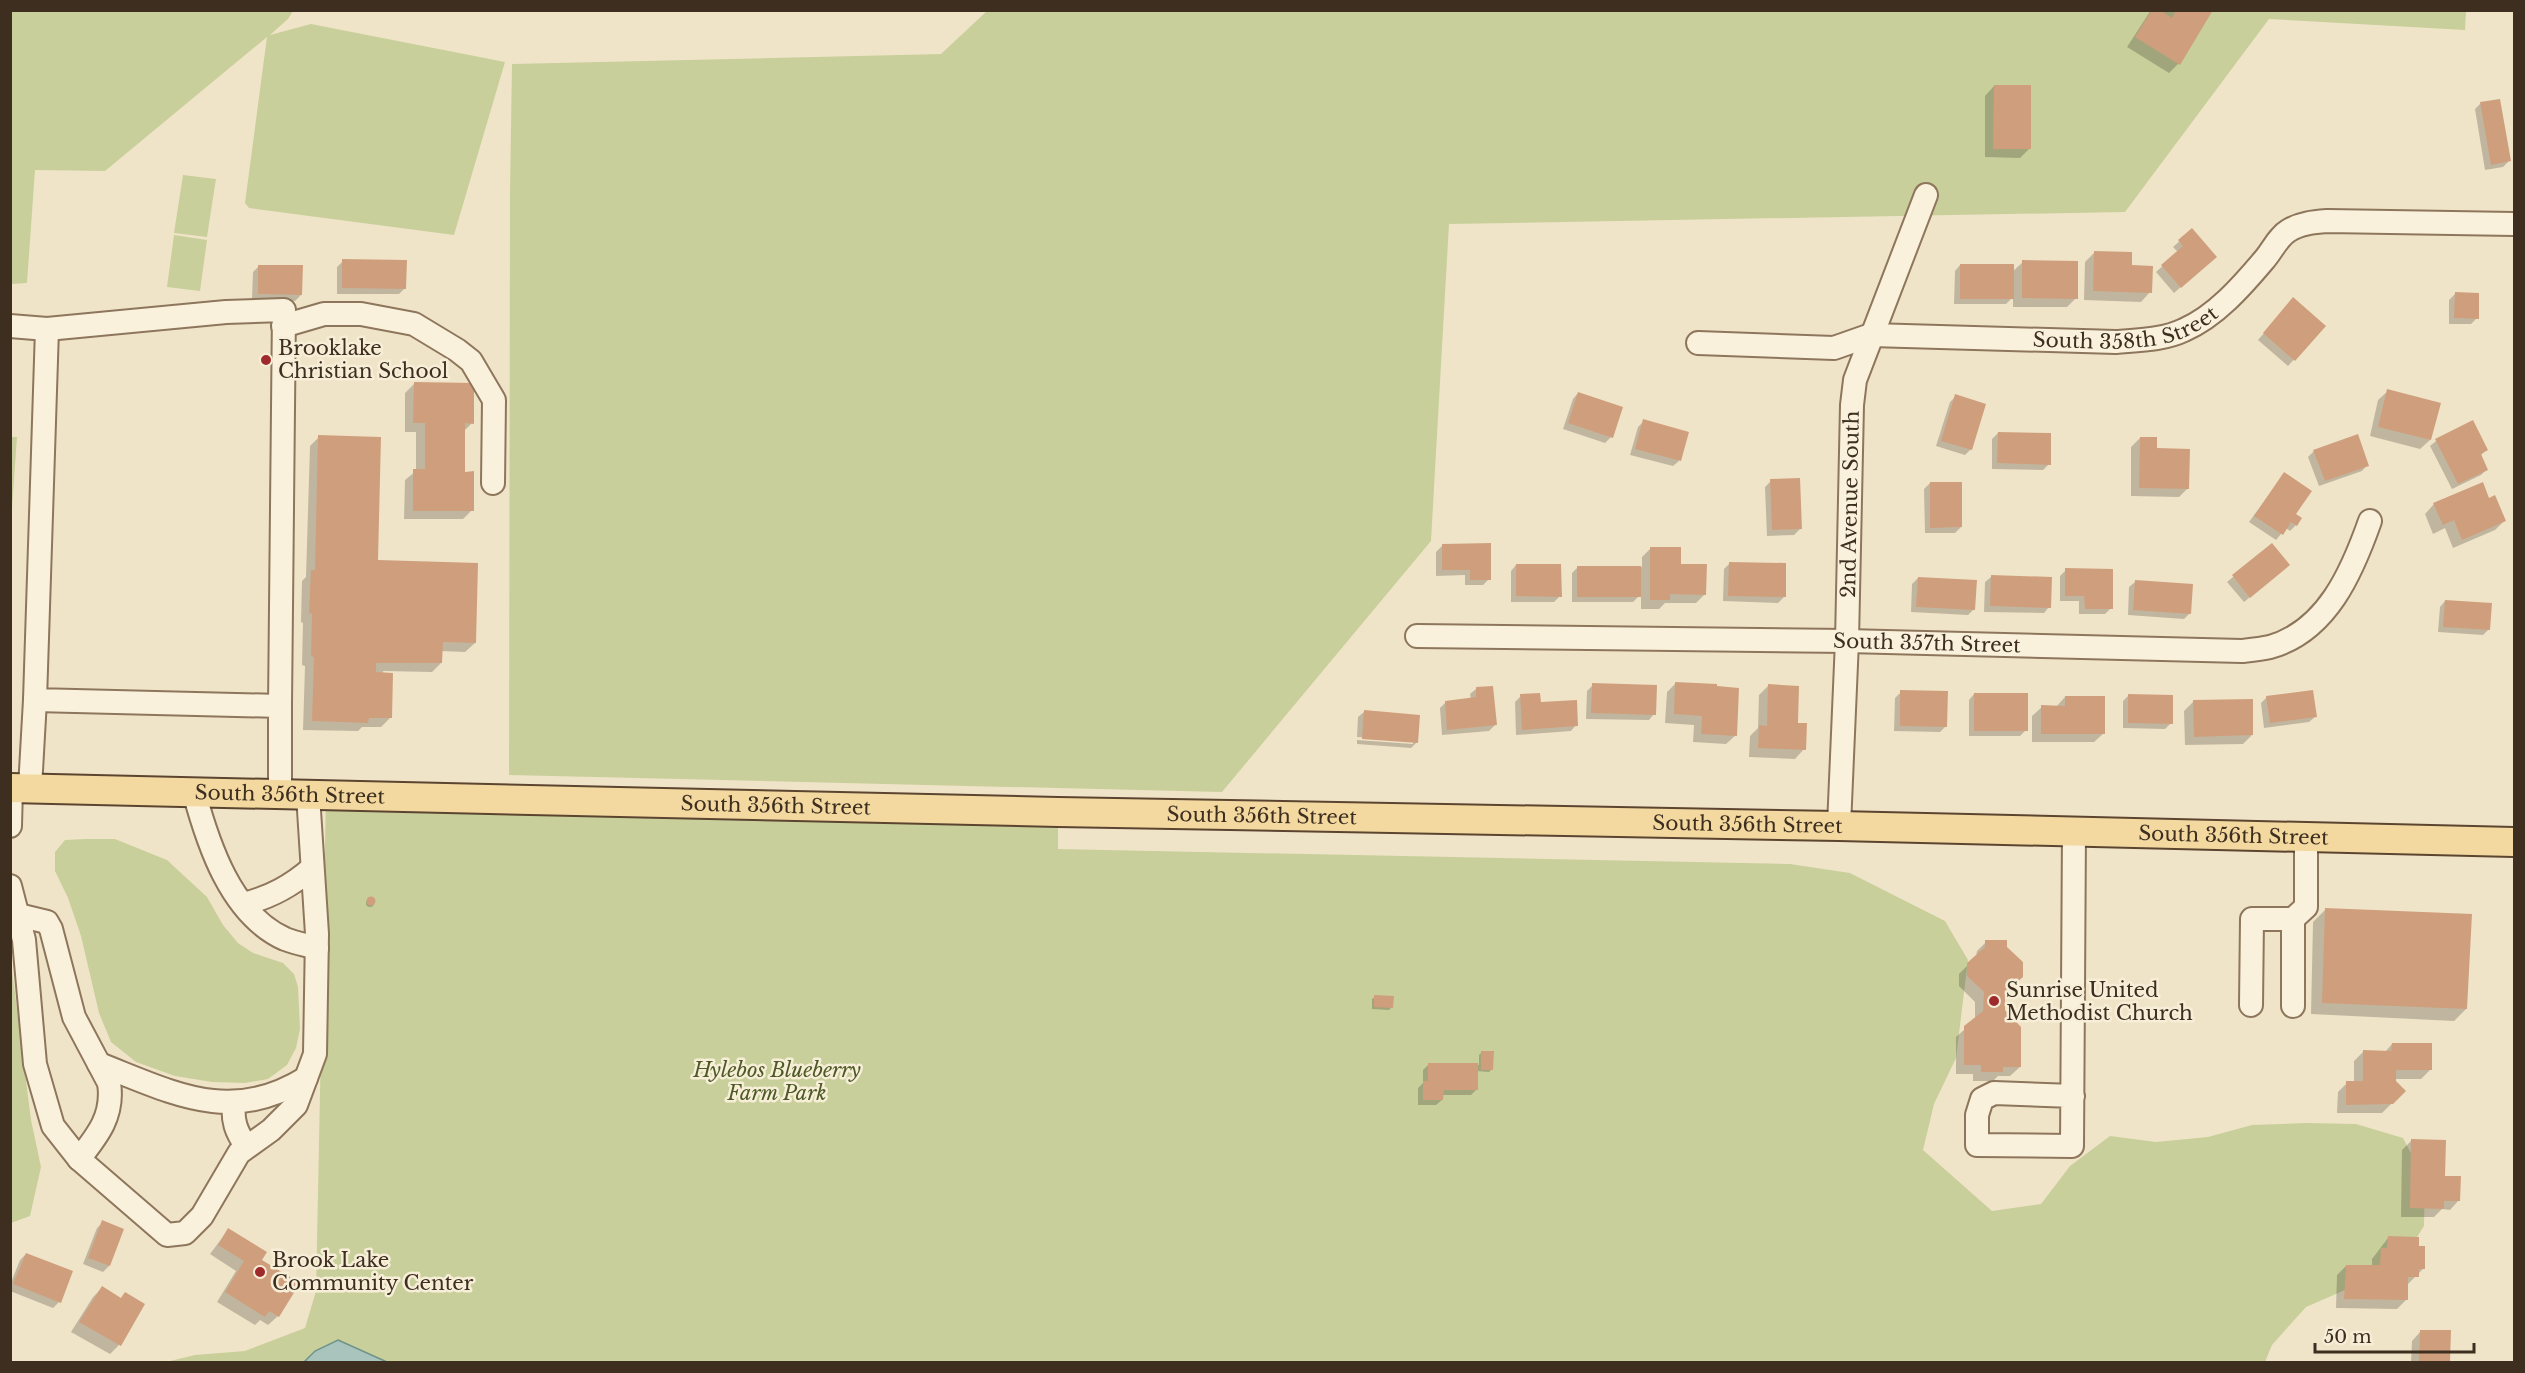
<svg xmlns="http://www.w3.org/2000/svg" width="2525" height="1373" viewBox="0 0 2525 1373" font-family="'Libre Baskerville',serif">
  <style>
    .green { fill: #c9cf9b }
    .water { fill: #a9c4bc; stroke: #6f938a; stroke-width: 1.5 }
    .shadow { fill: #0003 }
    .building { fill: #cf9f7d }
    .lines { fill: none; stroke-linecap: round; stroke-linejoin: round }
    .minor-casing { stroke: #8d765c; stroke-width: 26 }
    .major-casing { stroke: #5b4430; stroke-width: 32 }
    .minor { stroke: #faf1dc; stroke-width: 22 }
    .major { stroke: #f3d9a0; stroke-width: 28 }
    .poi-dot { fill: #9e2a2b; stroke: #f7eed8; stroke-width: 2 }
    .labels { text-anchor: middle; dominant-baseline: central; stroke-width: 5; stroke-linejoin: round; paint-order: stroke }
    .street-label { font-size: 20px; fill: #3d2e20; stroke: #f7eed8 }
    .poi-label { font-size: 20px; fill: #3d2e20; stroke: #f7eed8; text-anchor: start }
    .park-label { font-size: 20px; font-style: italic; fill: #4d5a26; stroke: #f7eed8 }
  </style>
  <rect width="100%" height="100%" fill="#f0e4c8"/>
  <path class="green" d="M11,10L293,11L288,19L270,35L311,24L505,62L454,235L249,208L245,203L267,37L105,171L35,170L27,283L11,284Z
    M988,10L2466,11L2465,30L2269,19L2125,212L1449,224L1431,541L1222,792L509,775L510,191L512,64L941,54Z
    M183,175L216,179L207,237L174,233Z
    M174,235L207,240L200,291L167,287Z
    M11,437H17L11,522L10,437Z
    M326,796L1058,812V849L1790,864L1850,873L1945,921L1968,960L1956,1058L1934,1104L1923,1150L1992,1211L2041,1204L2070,1166L2110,1136L2156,1142L2208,1137L2252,1125L2307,1123L2356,1124L2403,1138L2425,1180L2424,1226L2398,1267L2306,1307L2272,1345L2265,1362H387L338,1340L315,1351L304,1362H166L195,1355L245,1351L305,1328L316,1291Z
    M85,839H115L167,860L207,897L223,925L238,943L253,953L283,963L294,974L298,987L300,1029L296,1048L287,1065L268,1079L245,1083L212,1082L175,1076L136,1062L111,1042L99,1013L81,936L68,898L55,871V852L65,840Z
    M10,954L31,1120L41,1167L30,1216L11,1223Z"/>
  <path class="water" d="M338,1340L387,1362H304L315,1351Z"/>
  <path class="shadow" d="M2151,10H2212L2178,64L2169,73L2127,47Z
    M1994,86L2030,148L2020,158L1985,157V96Z
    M2481,103L2509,161L2503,167L2485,170L2475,109Z
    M2192,230L2209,262L2174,293L2156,272L2178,252L2173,247Z
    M2095,252L2130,267L2150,292L2141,302L2084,300L2085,262Z
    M343,261L405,288L399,294H337V267Z
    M2023,262L2076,298L2067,307H2013V297L2006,304H1954L1955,271L1960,265L2012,272Z
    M259,266L301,295L295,301L252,299L253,272Z
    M2455,294L2477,318L2471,324H2449V300Z
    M2288,305L2324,326L2288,366L2258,340Z
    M414,384L472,423L463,432V473L472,510L463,519H404L405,480L416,471V432H405V393Z
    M2388,391L2430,440L2420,449L2370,436L2378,400Z
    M1578,393L1611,437L1605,443L1563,429L1573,399Z
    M1956,396L1971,449L1965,455L1936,446L1950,402Z
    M1644,421L1679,461L1673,466L1630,455L1638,427Z
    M1998,433L2049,464L2043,470L1992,469V439Z
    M319,437L376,562L475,643L465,652L441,651V663L432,672L383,671L390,718L381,727H362L358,731L303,730L305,666L302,665L303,623L301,622L302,581L306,577L310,446Z
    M2140,438L2155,450L2188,488L2179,497L2131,496V447Z
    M2436,441L2486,450L2480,456L2487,469L2481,475L2452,489L2430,446Z
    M2314,451L2367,465L2362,471L2319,486L2308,457Z
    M2284,474L2296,525L2290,531L2286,528L2276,540L2249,522Z
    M1771,481L1800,529L1794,535L1767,536L1765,487Z
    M1930,483L1961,527L1955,533H1925L1924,489Z
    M2489,500L2504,521L2495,530L2453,548L2445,528L2433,534L2425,514L2434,504Z
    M2271,545L2282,571L2244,602L2227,582Z
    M1442,546L1489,579L1483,585H1465V575L1436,576V552Z
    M1651,548L1679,566L1705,594L1696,603H1665L1659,609H1641V594L1633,602H1572V573L1578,567H1642V557Z
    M1730,563L1784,597L1778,603L1723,601L1724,569Z
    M1516,565L1560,596L1554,602H1511V571Z
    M2066,570L2111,608L2105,614H2079V601H2060V576Z
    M1991,577L2049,607L2044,613L1984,612L1985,582Z
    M1918,578L1974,609L1968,615L1911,612L1912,584Z
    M2135,582L2190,613L2184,619L2128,615L2129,587Z
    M2445,601L2489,629L2483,635L2438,632L2440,607Z
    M1676,683L1736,735L1726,744L1693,742L1694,725L1665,723L1667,692Z
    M1593,685L1654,714L1649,720L1586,719L1587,691Z
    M1768,686L1796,724L1804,749L1795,759L1749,757L1750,736L1758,728L1759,695Z
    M1476,689L1495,725L1489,731L1442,735L1440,708L1446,702L1471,700L1470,694Z
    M1901,692L1946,726L1940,732L1894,731L1895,698Z
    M1974,694L2026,730L2020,736H1969V700Z
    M2129,695L2171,723L2165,729L2123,728V701Z
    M1521,696L1576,725L1571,731L1516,735L1515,702Z
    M2065,697L2104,733L2094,742H2032V716L2042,707H2056Z
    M2267,697L2315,717L2309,722L2264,728L2261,703Z
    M2193,702L2252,735L2243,744L2185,745L2184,711Z
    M1364,712L1417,742L1411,748L1357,744V740L1413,744V741L1357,737L1358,717Z
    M366 903a4 4 0 1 1 8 0a4 4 0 1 1-8 0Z
    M2326,909L2466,1009L2454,1021L2311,1014L2313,922Z
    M1986,942L2004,993V1011L2020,1067L2010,1076H1998L1993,1081H1973V1074H1956V1037L1975,1020V1002L1959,986V974L1976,957L1977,951Z
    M1375,997L1392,1007L1389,1010L1372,1009V999Z
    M2392,1044L2430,1070L2421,1079H2394L2395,1100L2382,1113H2337L2338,1092L2347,1083H2354V1061L2363,1052H2385Z
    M1482,1052L1492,1069L1489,1072L1477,1071V1089L1471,1095H1442V1100L1436,1105H1418V1088L1423,1083V1070L1429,1064L1479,1065V1055Z
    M2411,1141L2444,1178L2459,1200L2450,1210L2442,1209L2434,1217H2401L2402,1150Z
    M103,1222L109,1266L103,1272L83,1264L97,1228Z
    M228,1230L260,1260L278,1316L268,1325L260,1320L255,1325L217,1302L236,1271L210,1254Z
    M2388,1238L2423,1269L2406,1286V1300L2397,1309L2336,1308L2337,1275L2346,1266L2372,1267V1259Z
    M26,1254L59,1302L53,1308L10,1291V1285L20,1260Z
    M102,1288L120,1299L125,1293L119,1345L110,1354L71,1332L93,1297Z
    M2421,1331L2449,1332V1362H2411L2412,1341Z"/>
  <path class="building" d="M2152,10H2160L2172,18L2176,10H2213L2180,65L2135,37Z
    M1994,85H2031V149H1993Z
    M2500,99L2511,161L2491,165L2480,102Z
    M2192,228L2217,257L2181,288L2161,265L2183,246L2178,240Z
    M2094,251L2132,252V265L2153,266L2152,293L2093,291Z
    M342,259L407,260L406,289L342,288Z
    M2022,260L2078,261V299L2022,298Z
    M1960,264H2014V299H1960Z
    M258,265H303L302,295L258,294Z
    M2455,292L2479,293V319L2454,318Z
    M2293,297L2326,326L2295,361L2263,333Z
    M414,382L474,383V424L465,423V472L474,471V511H413V469H425V423H413Z
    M2387,389L2441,403L2431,440L2378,427Z
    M1578,392L1623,407L1613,438L1568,423Z
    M1955,394L1986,404L1972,450L1941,441Z
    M1643,419L1689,432L1681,461L1635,449Z
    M2473,420L2488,450L2481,454L2488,470L2458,484L2435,439Z
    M1998,432L2051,433V465L1997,463Z
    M2358,434L2369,466L2325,481L2313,450Z
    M318,435L381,437L378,560L478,563L476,643L443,642L442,663H376V672L393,673L392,718H369L368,723L312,721L314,657L311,656L312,614L309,613L311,570H315Z
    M2140,437H2157V448L2190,449L2189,489L2139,488Z
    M2284,472L2312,491L2296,514L2302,518L2297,526L2291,522L2283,535L2254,516Z
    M1800,478L1802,529L1772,530L1770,479Z
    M1930,482H1962V527L1930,528Z
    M2483,482L2489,498L2495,495L2506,521L2462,540L2454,520L2443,525L2433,503Z
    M1491,543V580H1470V570H1442V544Z
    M2272,543L2290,565L2250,598L2232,575Z
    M1650,547H1681V564H1707L1706,595L1670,594V600H1650Z
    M1729,562L1786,563V597L1728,596Z
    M1516,564H1561L1562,597L1516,596Z
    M1577,566H1641V597H1577Z
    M2065,568L2113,569V609H2085L2084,596H2065Z
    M1991,575L2052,577L2051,608L1990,606Z
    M1918,577L1977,580L1975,610L1916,607Z
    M2135,580L2193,584L2191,614L2133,610Z
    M2445,600L2492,603L2490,630L2443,627Z
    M1675,682L1717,684V686L1739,688L1737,736L1701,734L1702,716L1674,714Z
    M1592,683L1657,685L1656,715L1591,713Z
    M1768,684L1799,686L1798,723H1807L1806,750L1758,748L1759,725L1767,726Z
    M1493,686L1497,725L1447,730L1445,701L1476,697V687Z
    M1900,690L1948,691L1947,727L1900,726Z
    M2313,690L2317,717L2270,723L2266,696Z
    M1540,693L1541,702L1577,700L1578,726L1522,730L1520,694Z
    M1974,693H2028V731H1974Z
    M2128,694L2173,695V724L2128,723Z
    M2065,696H2105V734H2041V705L2065,706Z
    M2253,699V735L2194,737L2193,700Z
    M1364,710L1420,715L1418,743L1362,739Z
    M366.5 901a4.5 4.5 0 1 1 9 0a4.5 4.5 0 1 1-9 0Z
    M2325,908L2472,914L2467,1009L2322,1003Z
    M1985,940H2007V947L2023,962V977L2005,992V1010L2021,1027V1067H2003V1072H1981V1065H1964V1026L1983,1011L1984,992L1967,976V963L1985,947Z
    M1374,995L1394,996L1393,1008L1374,1007Z
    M2392,1043H2432V1070H2396V1081L2406,1091L2393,1104L2346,1105V1081H2363V1050L2391,1051Z
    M1481,1051H1494L1493,1070H1481Z
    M1428,1063H1478V1090H1444L1443,1100H1423V1081H1428Z
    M2411,1139L2446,1140L2445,1176H2461L2460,1201H2444V1209L2410,1208Z
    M102,1220L124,1229L110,1266L88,1258Z
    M228,1228L267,1252L262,1260L300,1283L279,1317L269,1311L265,1317L225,1292L244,1261L218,1245Z
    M2388,1236L2419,1237V1246H2425V1269H2419V1277H2408V1300L2344,1299L2346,1265H2380L2381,1248H2387Z
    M26,1253L73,1271L61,1303L13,1284Z
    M102,1286L121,1298L125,1292L145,1304L121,1346L79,1322Z
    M2420,1330H2451L2450,1362H2419Z"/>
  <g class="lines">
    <g class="minor-casing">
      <g id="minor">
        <path d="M10,326L47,329L35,700L280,706V794"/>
        <path d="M283,326L324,314H361L414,324L457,350L471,361L494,400L493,483"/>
        <path d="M47,329L226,312L284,310L280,706"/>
        <path id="s1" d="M1698,343L1834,348L1871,335L2116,342C2139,340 2163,340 2184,330C2216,316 2242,286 2264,260C2272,251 2278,237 2288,231C2300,223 2315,222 2328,221L2514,224"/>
        <path id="s2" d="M1417,636L1847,641L2242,651C2251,650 2261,649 2270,647C2327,631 2352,572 2370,521"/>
        <path d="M30,788L35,700"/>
        <path d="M194,792C208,844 231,915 285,939C295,943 306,945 317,948"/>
        <path d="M10,826L11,788"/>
        <path id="s3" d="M1839,826L1847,641L1852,405L1855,380L1926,195"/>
        <path d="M10,886L24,940L35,1064L53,1126L79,1159L167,1235L185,1233L202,1216L239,1153L271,1130L296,1105L315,1054L317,934L308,795"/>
        <path d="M244,904C271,897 291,886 312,868"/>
        <path d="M18,915L47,922L51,929L74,1017L109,1083C114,1115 98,1135 79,1159"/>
        <path d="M2251,1005L2252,919H2293L2306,907V837"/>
        <path d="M2293,1006V919"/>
        <path d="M99,1064C174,1093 230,1125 306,1078"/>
        <path d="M2073,1096L1994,1093L1982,1099L1977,1115V1145L2072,1146L2074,831"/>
        <path d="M234,1102C232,1121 236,1131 246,1146"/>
      </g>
    </g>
    <g class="major-casing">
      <g id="major">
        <path id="s4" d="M10,788L1058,812L1839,826L2514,842"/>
      </g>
    </g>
    <use href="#minor" class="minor"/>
    <use href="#major" class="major"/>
  </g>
  <g class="poi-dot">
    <circle cx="266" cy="360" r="6"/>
    <circle cx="1994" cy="1001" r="6"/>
    <circle cx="260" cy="1272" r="6"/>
  </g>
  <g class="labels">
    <g class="street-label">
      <text stroke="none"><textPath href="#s1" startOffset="432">South 358th Street</textPath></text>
      <text stroke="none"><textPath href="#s3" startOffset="322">2nd Avenue South</textPath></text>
      <text stroke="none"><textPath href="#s2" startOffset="510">South 357th Street</textPath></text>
      <text stroke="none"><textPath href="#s4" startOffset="280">South 356th Street</textPath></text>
      <text stroke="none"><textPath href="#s4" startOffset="766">South 356th Street</textPath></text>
      <text stroke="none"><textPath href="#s4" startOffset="1252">South 356th Street</textPath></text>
      <text stroke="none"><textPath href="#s4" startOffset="1738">South 356th Street</textPath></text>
      <text stroke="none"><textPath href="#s4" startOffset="2224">South 356th Street</textPath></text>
    </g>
    <g class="poi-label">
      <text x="278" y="348">Brooklake<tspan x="278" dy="23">Christian School</tspan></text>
      <text x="2006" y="990">Sunrise United<tspan x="2006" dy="23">Methodist Church</tspan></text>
      <text x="272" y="1260">Brook Lake<tspan x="272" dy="23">Community Center</tspan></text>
    </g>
    <g class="park-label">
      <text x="777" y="1070">Hylebos Blueberry<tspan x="777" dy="23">Farm Park</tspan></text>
    </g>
  </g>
  <rect width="2525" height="1373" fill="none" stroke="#3d2e20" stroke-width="24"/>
  <path d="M2315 1343v9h159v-9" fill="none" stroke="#3d2e20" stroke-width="3"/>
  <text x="2324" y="1343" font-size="18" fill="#3d2e20" stroke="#f7eed8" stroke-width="4.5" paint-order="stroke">50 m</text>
</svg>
